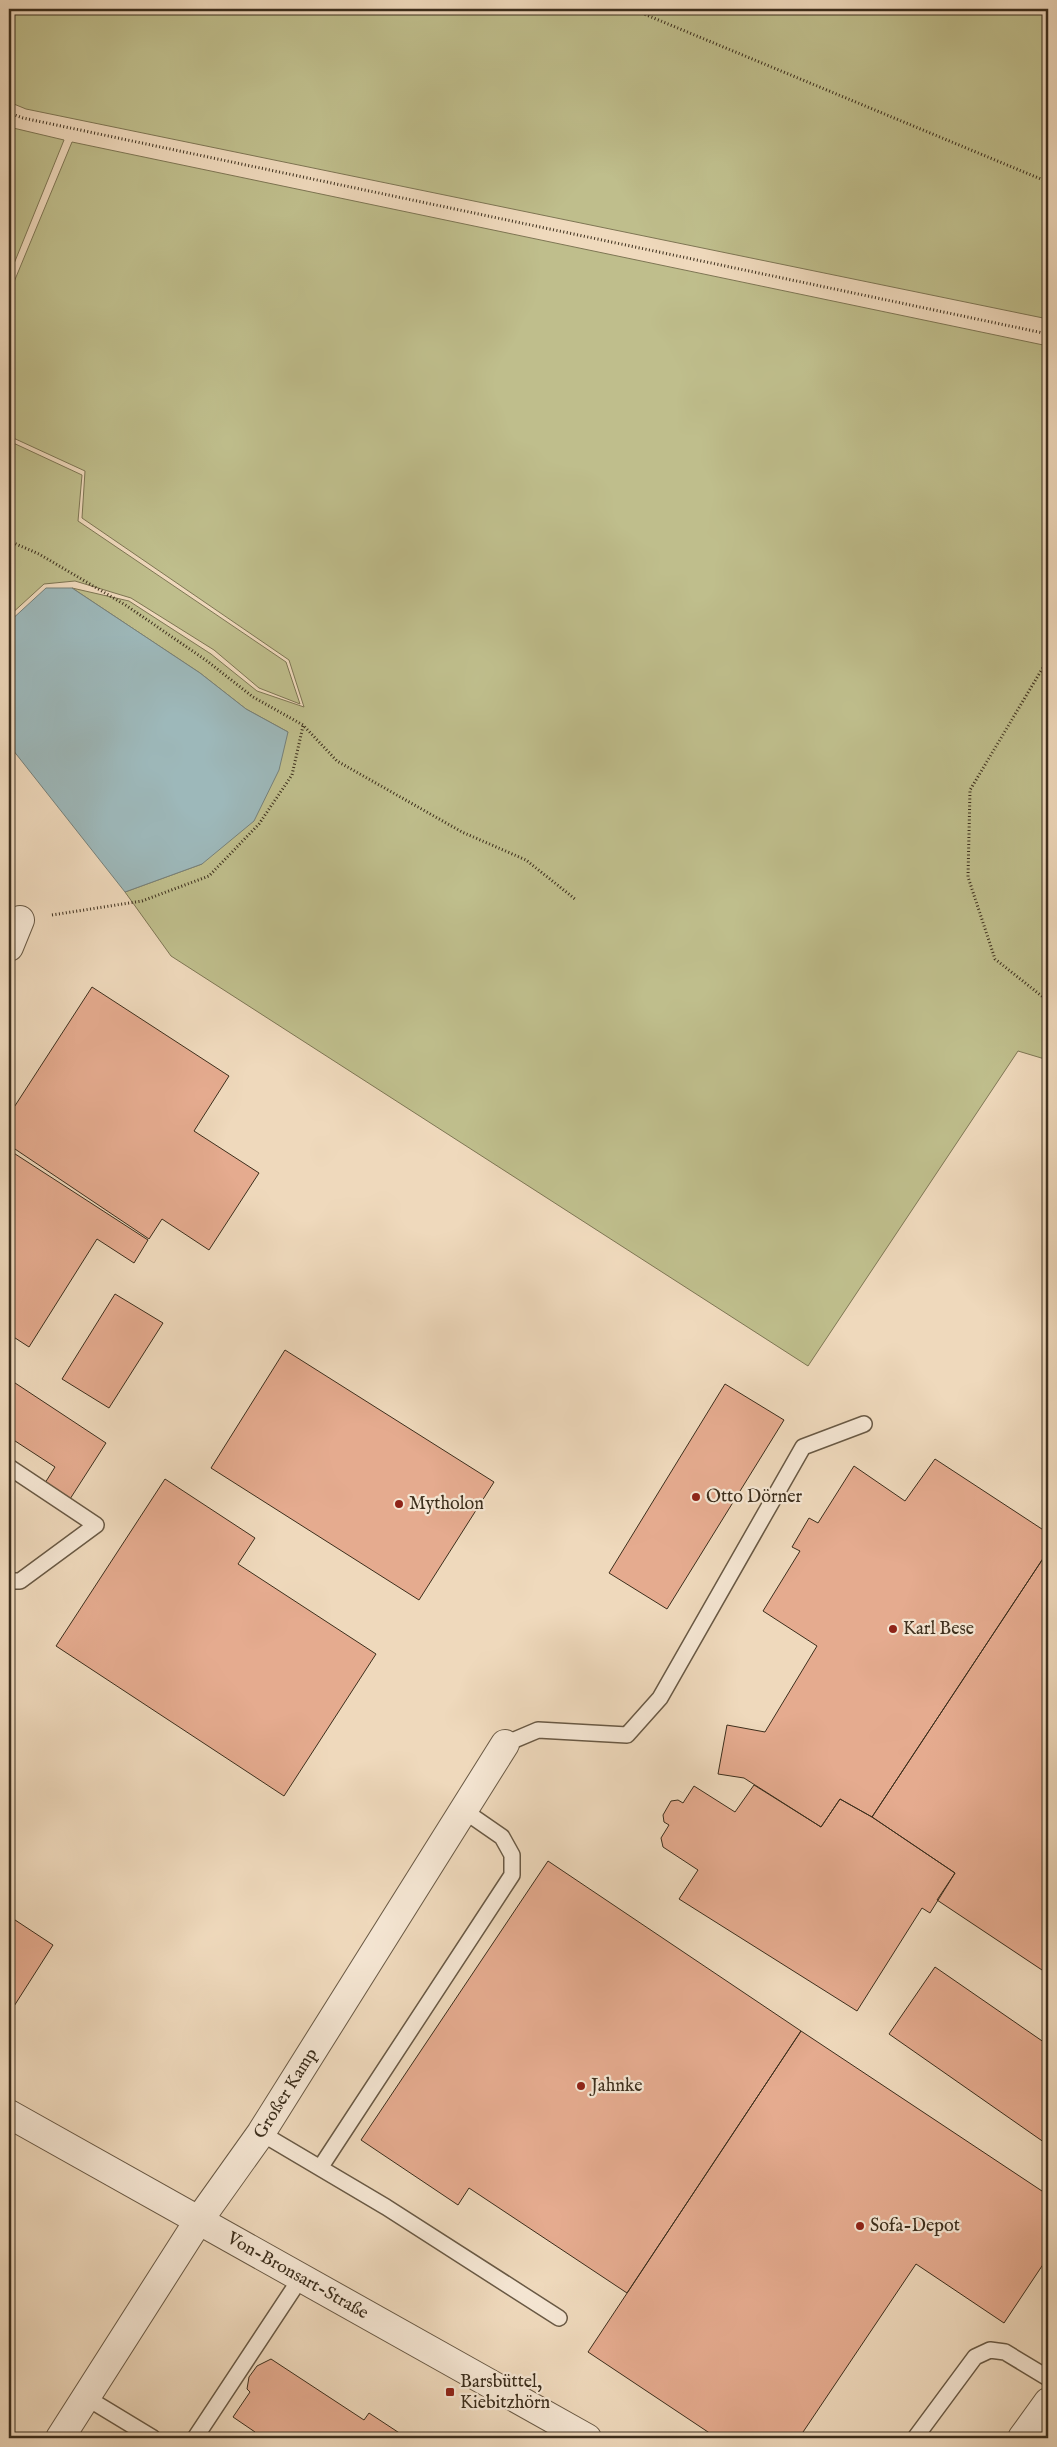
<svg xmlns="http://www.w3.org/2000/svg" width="1057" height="2447" viewBox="0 0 1057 2447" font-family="'IM FELL English',serif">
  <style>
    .green { fill: #bfbe8c; stroke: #7e7654 }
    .water { fill: #9db8ba; stroke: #76817b }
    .building { fill: #e5ab8f; stroke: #3c2e1c }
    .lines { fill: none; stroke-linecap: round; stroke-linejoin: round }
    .lane-casing { stroke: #695944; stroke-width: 18 }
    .street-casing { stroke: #695944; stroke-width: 30 }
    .path { stroke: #3c2e1c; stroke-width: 3; stroke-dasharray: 1 2.5; stroke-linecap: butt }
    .lane { stroke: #f5e6d3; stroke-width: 15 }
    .street { stroke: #f5e6d3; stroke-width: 28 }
    .poi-dot { fill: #8f2418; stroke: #f5e6d3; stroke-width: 2 }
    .labels { text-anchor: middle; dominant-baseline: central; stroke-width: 4.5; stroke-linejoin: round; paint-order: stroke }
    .poi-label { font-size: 18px; fill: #3c2e1c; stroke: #f5e6d3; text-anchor: start }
    .street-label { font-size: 18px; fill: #3c2e1c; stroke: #f5e6d3 }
  </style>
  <rect width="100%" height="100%" fill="#efd9bc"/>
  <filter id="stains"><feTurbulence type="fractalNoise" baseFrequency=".004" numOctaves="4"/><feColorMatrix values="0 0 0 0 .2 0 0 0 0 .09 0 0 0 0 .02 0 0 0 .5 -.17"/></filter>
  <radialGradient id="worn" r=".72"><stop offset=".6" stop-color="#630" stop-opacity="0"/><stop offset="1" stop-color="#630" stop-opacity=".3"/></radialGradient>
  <path class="green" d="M9,9H1048V319L26,109L9,102Z
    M9,127L64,140L9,276Z
    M72,142L1048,346V1060L1018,1051L808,1366L171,956L125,892L202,864L288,732L246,709L200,673L72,588L129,601L211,654L257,691L304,707L289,660L82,518L85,471L9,436V294Z
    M9,441L82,475L78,521L286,662L300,704L259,688L214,650L131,598L75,581L44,584L9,616Z"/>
  <path class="water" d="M46,588H72L200,673L246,709L288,732L279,770L254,821L202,864L125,892L9,745V622Z"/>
  <path class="building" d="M92,987L229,1076L194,1131L259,1173L209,1250L162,1219L149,1239L9,1145V1115Z
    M9,1150L148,1240L134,1263L97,1239L29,1347L9,1334Z
    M115,1294L163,1323L109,1408L62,1379Z
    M285,1350L494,1482L419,1600L211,1468Z
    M9,1379L106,1443L70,1499L45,1483L55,1467L9,1437Z
    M725,1384L784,1420L667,1609L609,1573Z
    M935,1459L1048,1533V1551L872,1817L840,1799L821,1827L744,1778L718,1774L727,1725L765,1732L817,1646L763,1611L800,1551L792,1547L809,1518L818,1523L854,1466L905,1501Z
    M165,1479L255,1538L238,1564L376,1654L284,1796L56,1646Z
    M1048,1551V1974L937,1900L955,1873L872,1817Z
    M754,1785L821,1827L840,1799L872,1817L955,1873L930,1913L922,1908L857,2011L679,1899L698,1870L663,1847L661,1838L669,1825L664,1822L663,1815L671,1801L678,1800L683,1803L694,1786L735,1812Z
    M548,1861L801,2031L627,2293L469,2188L458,2205L361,2140Z
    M9,1916L53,1945L9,2014Z
    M935,1967L1048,2045V2145L889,2034Z
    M801,2031L1048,2195V2257L1004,2323L916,2264L799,2438H717L588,2352Z
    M271,2359L364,2420L369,2413L407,2438H252L255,2432L233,2417L250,2392L247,2389L249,2377L257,2366Z"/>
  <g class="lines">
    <g class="lane-casing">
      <path id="lane" d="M9,1467L96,1525L20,1581H9
        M505,1744L538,1730L627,1735L660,1698L803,1447L864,1424
        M261,2133L386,2207L559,2318
        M320,2168L512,1875V1855L502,1837L463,1810
        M87,2398L153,2438
        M195,2438L300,2279
        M915,2438L975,2357L990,2350L1005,2352L1048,2378"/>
    </g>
    <g class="street-casing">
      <g id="street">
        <path d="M9,947L20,920"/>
        <path id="s1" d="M9,2114L587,2438"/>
        <path id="s2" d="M60,2438L199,2220L261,2133L505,1744"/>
        <path d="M1022,2438L1048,2402"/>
      </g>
    </g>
    <path class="path" d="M632,9L1048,182
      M9,113L23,118L1048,334
      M9,541L39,554L127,606L207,661L253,697L303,725L337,761L462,832L526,860L575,899
      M1048,659L970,790L968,877L995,959L1048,1001
      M52,915L142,901L209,876L259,824L292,775L303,726"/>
    <use href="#lane" class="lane"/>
    <use href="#street" class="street"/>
  </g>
  <g class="poi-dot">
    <circle cx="696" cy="1497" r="5"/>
    <circle cx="399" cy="1504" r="5"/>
    <circle cx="893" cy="1629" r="5"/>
    <circle cx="581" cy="2086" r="5"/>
    <circle cx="860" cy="2226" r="5"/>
    <rect x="445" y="2387" width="10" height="10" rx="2.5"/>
  </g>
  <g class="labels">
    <g class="poi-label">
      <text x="706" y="1497">Otto Dörner</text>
      <text x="409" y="1504">Mytholon</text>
      <text x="903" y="1629">Karl Bese</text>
      <text x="591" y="2086">Jahnke</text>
      <text x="870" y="2226">Sofa-Depot</text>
      <text x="460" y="2382">Barsbüttel,<tspan x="460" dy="21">Kiebitzhörn</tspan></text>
    </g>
    <g class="street-label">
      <text stroke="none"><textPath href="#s2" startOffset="412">Großer Kamp</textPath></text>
      <text stroke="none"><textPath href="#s1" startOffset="331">Von-Bronsart-Straße</textPath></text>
    </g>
  </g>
  <rect width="1057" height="2447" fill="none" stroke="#efd9bc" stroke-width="30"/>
  <rect x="10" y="10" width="1037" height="2427" fill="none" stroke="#3c2e1c" stroke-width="2.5"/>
  <rect x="15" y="15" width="1027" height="2417" fill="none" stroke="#3c2e1c"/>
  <rect width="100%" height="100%" filter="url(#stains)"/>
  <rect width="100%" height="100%" fill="url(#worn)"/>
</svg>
